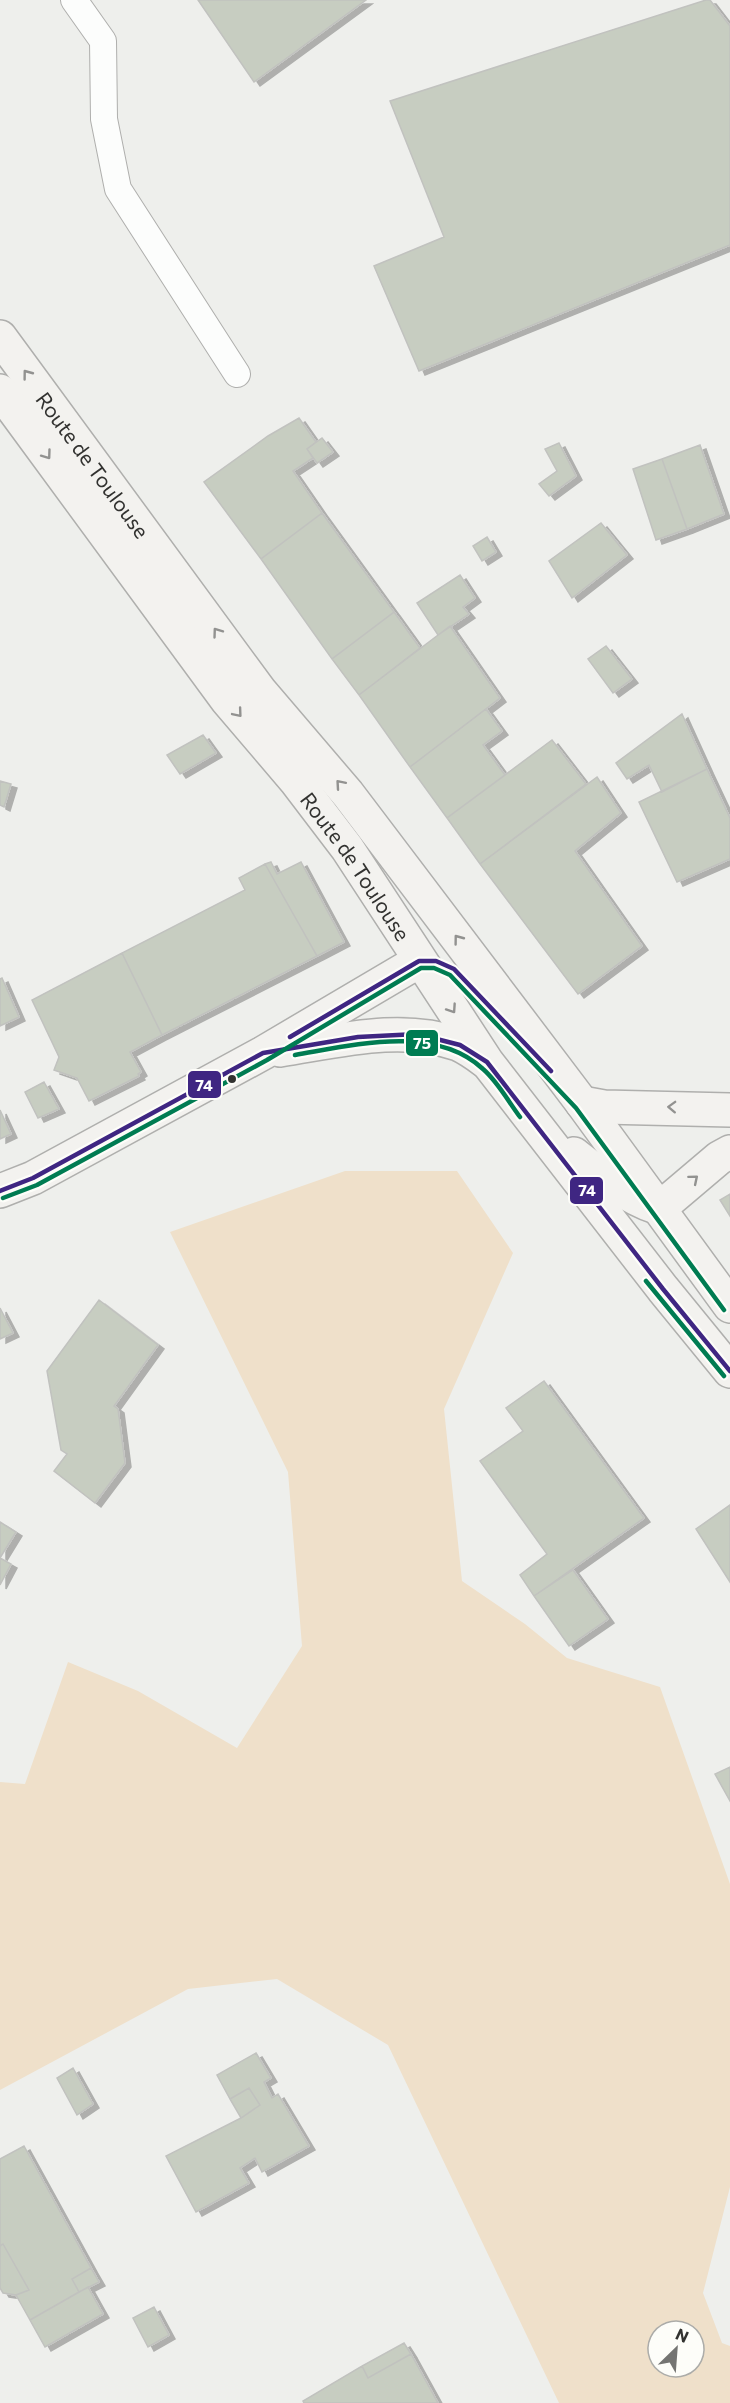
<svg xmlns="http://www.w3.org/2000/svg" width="730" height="2403" viewBox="0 0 730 2403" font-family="Commissioner,sans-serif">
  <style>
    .green { fill: #efe0ca; fill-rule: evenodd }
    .building { fill: #c7cdc1; stroke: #c1c2bf; stroke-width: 1.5; filter: url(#shadow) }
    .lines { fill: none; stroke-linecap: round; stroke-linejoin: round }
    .lane-casing { stroke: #afafad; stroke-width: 28 }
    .secondary-casing { stroke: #afafad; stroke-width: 36 }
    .lane { stroke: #fcfdfc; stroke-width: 26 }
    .secondary { stroke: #f3f2ef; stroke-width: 33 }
    .bus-1-casing { stroke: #fdfdf9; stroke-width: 9 }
    .bus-2-casing { stroke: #fdfdf9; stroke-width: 9 }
    .bus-1 { stroke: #3f2682; stroke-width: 4.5 }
    .bus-2 { stroke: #007c52; stroke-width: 4.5 }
    .oneway { stroke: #929290 }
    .bus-dot { fill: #323230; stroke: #fdfdf9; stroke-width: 2 }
    .labels { text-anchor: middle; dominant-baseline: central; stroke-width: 4.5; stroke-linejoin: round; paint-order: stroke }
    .street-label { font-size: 21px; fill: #323230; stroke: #fdfdf9 }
    .line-badge { stroke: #fdfdf9; stroke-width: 2 }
    .badge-label { font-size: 16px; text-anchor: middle; font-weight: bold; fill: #fff }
  </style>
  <defs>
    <filter id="shadow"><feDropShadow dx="6" dy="4" stdDeviation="0" flood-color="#0004"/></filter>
  </defs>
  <rect width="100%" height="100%" fill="#eeefec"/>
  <path class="green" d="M345,1171H457L513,1253L444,1409L462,1581L525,1624L567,1658L660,1687L730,1884V2187L703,2293L722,2343L730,2346V2403H559L388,2045L277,1979L188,1989L0,2090V1782L25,1784L68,1662L138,1691L237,1748L302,1646L288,1472L170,1232ZM658,2331H694V2367H658Z"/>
  <path class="building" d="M198,0H366L254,82Z
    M706,0H710L730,26V245L419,371L374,266L444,237L390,101Z
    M299,418L316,442L307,449L313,458L293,471L322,513L261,559L204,482L268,436Z
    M322,438L333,452L317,463L307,449Z
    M559,443L576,476L549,496L539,484L557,471L545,449Z
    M700,445L724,514L687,529L662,459Z
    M662,459L687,529L656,540L633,469Z
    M322,513L394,612L332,659L261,559Z
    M601,523L627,555L572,598L549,561Z
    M487,537L496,552L482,561L473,546Z
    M460,575L475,598L463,607L469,614L438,635L417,603Z
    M394,612L420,648L359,695L332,659Z
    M450,626L500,698L410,767L359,695Z
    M606,646L632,679L613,693L588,659Z
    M486,709L502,731L483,745L505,775L447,818L410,767Z
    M682,714L707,769L662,792L649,765L627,779L616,763Z
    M203,735L216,753L180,774L167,755Z
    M552,740L586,784L480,864L447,818Z
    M707,769L730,818V859L677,882L639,802Z
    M597,777L621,813L575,851L642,946L578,994L480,864Z
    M0,781L11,784L4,807L0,805Z
    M271,862L277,874L301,862L344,942L317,956L265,864Z
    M265,864L317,956L162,1035L122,953L245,890L239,878Z
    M122,953L162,1035L130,1052L141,1072L138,1074L139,1076L89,1101L77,1078L54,1070L59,1057L32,1000Z
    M2,978L19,1017L0,1026V979Z
    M44,1082L59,1109L38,1118L25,1092Z
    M0,1110L11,1134L0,1139Z
    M730,1194V1216L720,1200Z
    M99,1300L158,1345L114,1406L118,1409L125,1463L95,1503L54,1471L67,1454L61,1450L47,1371Z
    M0,1308L13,1333L0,1339Z
    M544,1381L644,1518L534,1596L520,1575L547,1554L480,1461L523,1431L506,1408Z
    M730,1505V1582L696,1529Z
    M0,1522L16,1532L0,1558Z
    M0,1558L11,1564L0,1585Z
    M573,1570L608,1619L569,1646L534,1596Z
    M730,1767V1801L715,1774Z
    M256,2053L271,2078L264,2082L272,2098L278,2094L309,2146L262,2172L255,2158L240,2168L249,2183L196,2212L166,2156L241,2118L260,2105L249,2088L230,2099L217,2075Z
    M73,2068L93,2104L77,2115L57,2078Z
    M249,2088L260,2105L241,2118L230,2099Z
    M24,2146L91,2268L72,2279L79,2292L30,2320L16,2295L29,2290L3,2244L0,2246V2159Z
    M3,2244L29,2290L16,2295L3,2293L0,2288V2246Z
    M91,2268L99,2282L79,2292L72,2279Z
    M88,2287L103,2314L45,2347L30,2320Z
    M154,2307L169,2335L148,2347L133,2318Z
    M404,2343L411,2354L368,2378L362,2366Z
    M411,2354L438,2403H304L303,2401L362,2366L368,2378Z"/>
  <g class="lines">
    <g class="lane-casing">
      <path id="lane" d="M74,0L103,41L104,119L118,189L237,374"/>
    </g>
    <g class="secondary-casing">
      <g id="secondary">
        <path id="s1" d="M0,337L260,691L348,794L582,1103L730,1306"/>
        <path id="s2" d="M0,391L227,700L296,781L347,848L487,1062L663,1289L730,1371"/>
        <path d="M280,1050C338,1041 401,1024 458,1044C467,1048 477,1055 485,1061"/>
        <path d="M582,1103L604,1107L730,1110"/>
        <path d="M574,1154C600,1175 624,1196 656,1207"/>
        <path d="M0,1191L33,1178L263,1053L419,961"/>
        <path d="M660,1208L719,1158L730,1152"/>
      </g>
    </g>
    <use href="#lane" class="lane"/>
    <use href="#secondary" class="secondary"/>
    <g class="bus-1-casing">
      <path id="bus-1" d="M419,961H436L454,969L551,1071
        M290,1037L419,961
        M0,1191L33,1178L263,1053L358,1037L417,1034L460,1045L487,1062L663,1289L730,1371"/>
    </g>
    <g class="bus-2-casing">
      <path id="bus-2" d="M295,1055C354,1045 434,1024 483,1069C498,1082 508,1101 520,1117
        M3,1198L37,1185L267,1060L421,968H434L450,975L576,1108L724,1310
        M646,1281L724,1376"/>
    </g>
    <use href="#bus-1" class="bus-1"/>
    <use href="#bus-2" class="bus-2"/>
  </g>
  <defs><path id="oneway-chevron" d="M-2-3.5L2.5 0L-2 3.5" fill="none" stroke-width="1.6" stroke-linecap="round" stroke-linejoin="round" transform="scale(1.5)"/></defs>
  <g class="oneway">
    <use href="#oneway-chevron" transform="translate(27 374) rotate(-127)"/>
    <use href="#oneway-chevron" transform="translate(47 455) rotate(54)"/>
    <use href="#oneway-chevron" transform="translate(217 632) rotate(-126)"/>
    <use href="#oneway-chevron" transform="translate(238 713) rotate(50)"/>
    <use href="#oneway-chevron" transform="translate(340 784) rotate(-131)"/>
    <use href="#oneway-chevron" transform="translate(458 939) rotate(-127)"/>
    <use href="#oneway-chevron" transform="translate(452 1009) rotate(56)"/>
    <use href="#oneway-chevron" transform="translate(672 1107) rotate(-178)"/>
    <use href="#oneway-chevron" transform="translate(694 1179) rotate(-40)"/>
  </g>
  <circle class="bus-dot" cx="232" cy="1079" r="5"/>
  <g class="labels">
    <g class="street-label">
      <text stroke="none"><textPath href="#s1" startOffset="158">Route de Toulouse</textPath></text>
      <text stroke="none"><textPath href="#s2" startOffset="594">Route de Toulouse</textPath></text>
    </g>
  </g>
  <g class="line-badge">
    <rect x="405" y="1029" width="34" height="28" rx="6" fill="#007c52"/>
    <rect x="187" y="1070" width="35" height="29" rx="6" fill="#3f2682"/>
    <rect x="569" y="1176" width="35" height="29" rx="6" fill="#3f2682"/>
  </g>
  <g class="badge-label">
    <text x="422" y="1049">75</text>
    <text x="204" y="1091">74</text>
    <text x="587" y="1196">74</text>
  </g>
  <g transform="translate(676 2349) rotate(25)"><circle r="28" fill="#fdfdf9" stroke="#acaca9" stroke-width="1.5"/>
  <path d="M0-4.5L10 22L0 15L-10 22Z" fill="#747472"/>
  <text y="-9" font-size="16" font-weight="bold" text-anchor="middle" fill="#323230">N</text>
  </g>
</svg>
